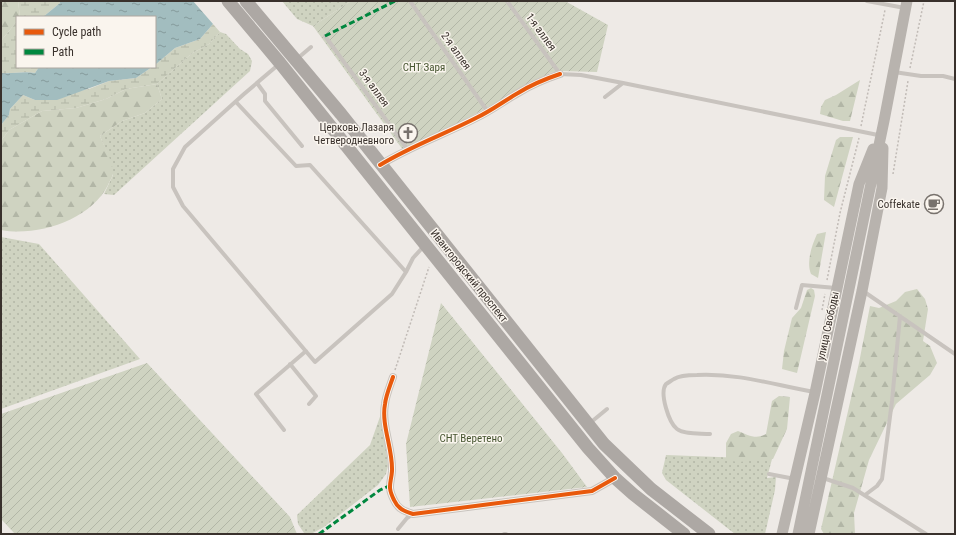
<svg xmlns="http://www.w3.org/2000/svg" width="956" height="535" viewBox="0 0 956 535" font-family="'Roboto Condensed',sans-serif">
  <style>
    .grass { fill: url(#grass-dots) }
    .forest { fill: url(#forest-firs) }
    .wetland { fill: url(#wetland-marsh) }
    .garden { fill: url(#garden-furrows) }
    .water { fill: url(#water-ripples) }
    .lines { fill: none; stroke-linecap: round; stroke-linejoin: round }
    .path { stroke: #c1bbb6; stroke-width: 1.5; stroke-dasharray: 2 2; stroke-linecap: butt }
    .service { stroke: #c8c3be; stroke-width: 4 }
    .minor { stroke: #c8c3be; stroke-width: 8 }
    .secondary { stroke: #b8b3ae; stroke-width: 11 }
    .trunk { stroke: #ada8a4; stroke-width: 13 }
    .quiet { stroke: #00873e; stroke-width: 3; stroke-dasharray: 6 3; stroke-linecap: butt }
    .cycleway-casing { stroke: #faf5ee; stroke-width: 6 }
    .cycleway { stroke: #e8590c; stroke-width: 4 }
    .labels { text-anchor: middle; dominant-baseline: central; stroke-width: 3; stroke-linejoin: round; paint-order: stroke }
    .street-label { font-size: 11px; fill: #39312c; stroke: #faf5ee }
    .park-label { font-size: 11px; fill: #475631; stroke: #faf5ee }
    .poi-label { font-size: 11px; fill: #39312c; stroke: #faf5ee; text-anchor: end }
  </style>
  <defs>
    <pattern id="grass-dots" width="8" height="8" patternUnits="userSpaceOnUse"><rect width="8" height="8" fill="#cfd3c1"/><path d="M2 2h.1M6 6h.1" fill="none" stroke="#b2b6a6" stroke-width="1.8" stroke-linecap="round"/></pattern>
    <pattern id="forest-firs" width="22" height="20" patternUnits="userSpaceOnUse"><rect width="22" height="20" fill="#cfd3c1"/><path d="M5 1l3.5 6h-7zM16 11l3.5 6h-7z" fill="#b2b6a6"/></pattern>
    <pattern id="wetland-marsh" width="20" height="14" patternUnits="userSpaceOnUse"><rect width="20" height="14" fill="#cfd3c1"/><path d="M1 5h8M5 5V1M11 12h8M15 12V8" fill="none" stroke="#b2b6a6"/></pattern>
    <pattern id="garden-furrows" width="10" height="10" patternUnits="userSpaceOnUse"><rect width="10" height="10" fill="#cfd3c1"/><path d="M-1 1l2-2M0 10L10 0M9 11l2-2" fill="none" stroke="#b2b6a6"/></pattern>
    <pattern id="water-ripples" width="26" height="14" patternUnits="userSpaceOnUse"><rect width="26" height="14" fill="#a2bdbf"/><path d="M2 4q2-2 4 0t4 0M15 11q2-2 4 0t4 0" fill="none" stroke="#859a9b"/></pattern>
  </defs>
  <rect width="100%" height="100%" fill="#eeeae6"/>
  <path class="grass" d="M282,1H351L313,26L297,19Z
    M220,32L226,34L240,49L248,54L252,61L250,71L114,195L104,194L113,175L107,153L100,136L122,121L145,113L162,99L157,84L191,54L209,44Z
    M1,237L39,244L140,359L1,409Z
    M382,411L388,466L386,474L378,485L324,527L311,534L304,533L298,524L297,515L370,445Z
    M666,455L772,459L767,478L776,477L775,490L765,534H735L666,480L662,473Z"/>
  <path class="forest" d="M1,1H18L20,17H17V21L1,41Z
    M860,80L850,121H843L820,114L821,107L825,100L836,95Z
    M157,84L162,99L145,113L122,121L100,136C104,146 114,164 113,174C112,178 109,182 108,185C91,220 37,237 1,230V141L9,130L42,111L76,108L106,99L126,89Z
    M840,137H853L834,207L824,200L825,176L836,140Z
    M826,232L818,278L811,274C806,262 812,245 817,234Z
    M811,288L814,290L815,296L797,373L782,369L784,351L792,318L801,308L807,290Z
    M917,289L925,299L928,309L923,341L930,346L937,363L930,375L896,404L869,460L854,513L855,534H824L821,529L859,363L870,306L879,308L896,301L905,292Z
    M779,396L790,397L787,429L773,459L738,462L726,460V443L731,434L738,431C748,435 756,440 766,434L772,401Z"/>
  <path class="wetland" d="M18,1H60V3L43,17H20Z
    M17,21V67H39L35,73C23,71 13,74 1,73V41Z
    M213,24L220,32L209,44L191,54L157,84L126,89L106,99L76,108L42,111L9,130L1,141V125L9,115L10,109L23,95L35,100L89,89L109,81L136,78L152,67H155V65L175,48L200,39Z"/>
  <path class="garden" d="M351,1H565L608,25L597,72L560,71L550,73L444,131L403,150L313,26Z
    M441,303L562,453L587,487L410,507L406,444Z
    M147,363L290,517L297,534H15L1,519V414Z"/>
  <path class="water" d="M60,1H193L213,24L200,39L175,48L155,65V17H43L60,3Z
    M39,67H152L136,78L109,81L57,100H35L23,95L10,109L9,115L1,125V73C13,74 23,71 35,73Z"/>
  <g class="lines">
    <path class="path" d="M910,68L924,1
      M861,126L885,10
      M893,174L908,81
      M827,280L840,213L859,138
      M822,310L825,294
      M395,370L429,267"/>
    <path class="service" d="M410,1L488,112
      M507,1L560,74L581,75L623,83L878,135
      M867,1L905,8
      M325,36L408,150
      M298,58L311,47
      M278,65L244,94L185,147L173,169V187L183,206L315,362L392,294L406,272L413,258L424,246
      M894,72L921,76H943L955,79
      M257,83L265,94V101L302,146
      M605,97L623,83
      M236,102L296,166L310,165L406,272
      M863,291L955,354
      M796,308L802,285L836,288
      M290,364L316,396L309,404
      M590,423L607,409
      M284,430L256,394L306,351
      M710,434C701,433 685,435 677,429C669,423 659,393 666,384C668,383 672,380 674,379C680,375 690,375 697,375C739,373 774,385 814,392
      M769,474L795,479
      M823,478L853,488L926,534
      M865,495L877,486L882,479L892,401L900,316
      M398,529L407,518L413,514
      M504,534H506"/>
    <path class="minor" d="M380,165C411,146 445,134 476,118C491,111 504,101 518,93C531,85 545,79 560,74
      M393,377C390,386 386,395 385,404C381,425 393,449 392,471C391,484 387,486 394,500C398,509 404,511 413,514L592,491L615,478"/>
    <path class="secondary" d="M782,534L815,393L859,184L873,149
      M798,534L884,121L907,1
      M809,534L862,291L882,188L883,148"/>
    <path class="trunk" d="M228,1L280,63L588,448L615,478L633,494L684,534
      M246,1L341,114L604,444L651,489L709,534"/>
    <path class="quiet" d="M325,36L395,1
      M319,534L380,490L389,486"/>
    <g class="cycleway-casing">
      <path id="cycleway" d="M380,165C411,146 445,134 476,118C491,111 504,101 518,93C531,85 545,79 560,74
        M393,377C390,386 386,395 385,404C381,425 393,449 392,471C391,484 387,486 394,500C398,509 404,511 413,514L592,491L615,478"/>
    </g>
    <use href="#cycleway" class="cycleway"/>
  </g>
  <defs>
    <g id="church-ring" transform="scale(1)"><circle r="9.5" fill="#faf5ee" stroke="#78726d" stroke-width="1.5"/><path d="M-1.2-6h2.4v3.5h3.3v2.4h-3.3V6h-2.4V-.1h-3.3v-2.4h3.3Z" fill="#78726d"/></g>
    <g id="cafe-ring" transform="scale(1)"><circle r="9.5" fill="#faf5ee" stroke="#78726d" stroke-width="1.5"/><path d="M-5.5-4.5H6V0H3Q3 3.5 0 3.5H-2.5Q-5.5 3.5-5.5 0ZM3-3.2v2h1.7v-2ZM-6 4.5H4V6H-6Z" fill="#78726d"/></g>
  </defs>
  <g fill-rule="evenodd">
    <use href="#church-ring" x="408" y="133"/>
    <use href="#cafe-ring" x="934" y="204"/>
  </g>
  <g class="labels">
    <g class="street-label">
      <text transform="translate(541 32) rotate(54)">1-я аллея</text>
      <text transform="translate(456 51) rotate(55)">2-я аллея</text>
      <text transform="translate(374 88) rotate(54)">3-я аллея</text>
      <text transform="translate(469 276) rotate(51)">Ивангородский проспект</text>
      <text transform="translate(828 326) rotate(-78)">улица Свободы</text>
    </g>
    <g class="park-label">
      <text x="424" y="67">СНТ Заря</text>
      <text x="471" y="438">СНТ Веретено</text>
    </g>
    <g class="poi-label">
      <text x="394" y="127">Церковь Лазаря<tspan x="394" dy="13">Четверодневного</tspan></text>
      <text x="920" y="204">Coffekate</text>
    </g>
  </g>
  <rect width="956" height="535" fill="none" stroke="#39312c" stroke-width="4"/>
  <rect x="16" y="16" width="140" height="52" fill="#faf5ee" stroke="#ada7a0"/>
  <rect x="24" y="29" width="20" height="6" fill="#e8590c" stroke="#ada7a0"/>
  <text x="52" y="36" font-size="12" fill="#39312c">Cycle path</text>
  <rect x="24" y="49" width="20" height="6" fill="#00873e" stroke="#ada7a0"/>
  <text x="52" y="56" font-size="12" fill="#39312c">Path</text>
</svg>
